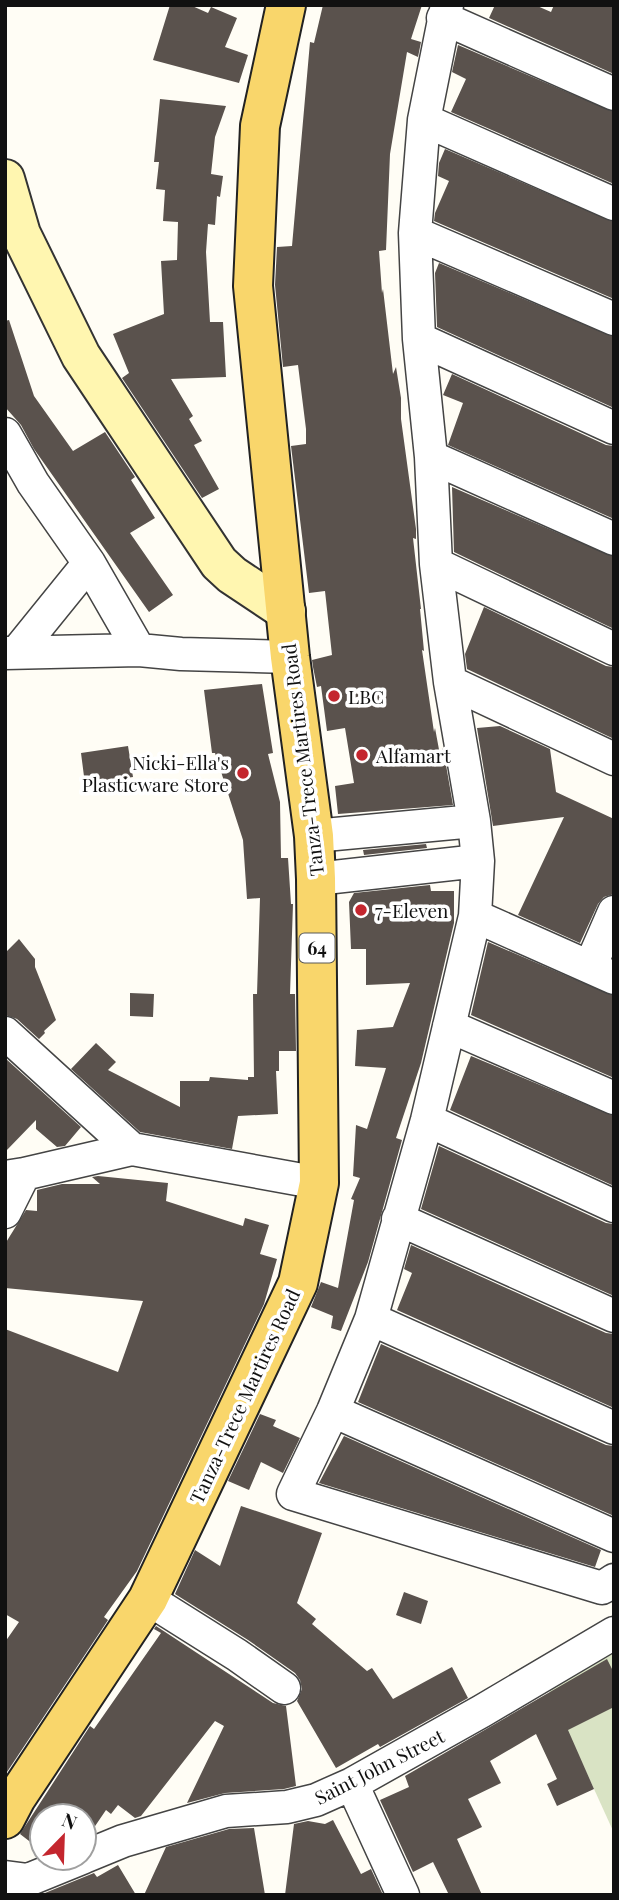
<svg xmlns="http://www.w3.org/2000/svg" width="619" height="1900" viewBox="0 0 619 1900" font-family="'Playfair Display',serif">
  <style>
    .cemetery { fill: #d9e3c4 }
    .building { fill: #5a524d }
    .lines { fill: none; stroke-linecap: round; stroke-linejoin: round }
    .street-casing { stroke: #444; stroke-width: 35 }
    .secondary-casing { stroke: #333; stroke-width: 42 }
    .primary-casing { stroke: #222; stroke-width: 42 }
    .street { stroke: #fff; stroke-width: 32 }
    .secondary { stroke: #fff6b0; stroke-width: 38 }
    .primary { stroke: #f9d66b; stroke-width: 38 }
    .poi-dot { fill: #c4262e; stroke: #fff; stroke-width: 2.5 }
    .labels { text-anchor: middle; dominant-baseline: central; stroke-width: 7; stroke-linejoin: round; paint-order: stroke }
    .shield { fill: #fff; stroke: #585858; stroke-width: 2 }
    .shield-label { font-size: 18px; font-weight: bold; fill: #111 }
    .poi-label { font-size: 19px; fill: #111; stroke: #fff; text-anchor: start }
    .street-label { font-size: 19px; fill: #111; stroke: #fff }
  </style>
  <rect width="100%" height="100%" fill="#fffdf5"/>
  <path class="cemetery" d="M614,1641V1833L545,1681Z"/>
  <path class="building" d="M170,5H190L208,13L211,7L237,18L225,47L248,55L239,83L153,60Z
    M323,5H422L411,39L421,42L418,57L407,52L390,154L386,250L379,251L382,293L383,289L393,374L396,367L401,398V419L416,529V539L413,538L421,609H420L424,651L422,650L434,732L435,728L440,755L443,748L453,805L338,814L335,786L354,783L345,728L327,731L321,686L317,687L313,667L312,660L332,655L325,591L309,593L291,446L306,444V429L298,365L283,367L275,285L277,247L292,246L310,42L314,43Z
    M495,5H535L551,12L554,5H614V74L489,18Z
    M458,45L614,112V184L451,112L466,79L452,72Z
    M160,99L226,106L215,137L211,174L223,176L220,197L217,196L215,225L208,224L206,252L210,322H223L226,377L171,379L193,416L189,419L202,441L194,445L219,489L202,498L122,378L129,373L113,334L164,314L161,261L177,260L178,222L163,221L165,190L156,189L159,162H154Z
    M445,149L614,222V299L434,221L435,213L449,181L438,176L439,163Z
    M439,263L614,337V408L437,327L435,273Z
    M9,320L34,396L73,451L105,432L135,477L131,480L155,518L130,533L173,595L149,612L34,449L21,425L5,407V321Z
    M452,374L606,445L614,446V519L448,445L463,403L443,395Z
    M452,487L614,557V629L454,552Z
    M484,607L606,666L614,667V739L467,669L465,654Z
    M262,684L273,753L268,754L280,802L281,858H288L291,904H293L290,994H295L296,1051H279V1071H276L278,1114L238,1116L232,1149L140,1132L71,1069L96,1043L116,1062L108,1070L180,1107V1081H209L210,1077L248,1080V1077H254L253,994H257L260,898L247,899L243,840L215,753H212L204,690Z
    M500,726L550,749L556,792L614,819V894L604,897L598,904L580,943L518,915L564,817L493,826L477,728Z
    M128,746L133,777L85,784L81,753Z
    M426,844L427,848L364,855L363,850Z
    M430,885L431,891H454V923L421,1063L396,1138L402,1140L368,1262L341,1331L331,1328L333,1316L311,1307L321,1282L338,1288L354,1200L351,1199L360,1178L353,1176L356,1125L367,1129L386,1068L355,1066L357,1030L393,1027L410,983L366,985V949H351L349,902L354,893Z
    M19,939L35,959V967L56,1020L44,1031L45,1033L39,1039L17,1019L5,1015V953Z
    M488,942L614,996V1078L471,1015Z
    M130,993L154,994L153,1017L130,1016Z
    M471,1056L614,1116V1186L450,1110Z
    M5,1058L81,1127L65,1146L57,1147L36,1129V1120L5,1152Z
    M439,1146L606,1223L614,1224V1296L421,1209Z
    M98,1176L168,1183L166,1201L243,1226L245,1218L269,1225L260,1254L277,1259L264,1304L137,1571L104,1617L108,1620L5,1775V1642L19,1622L5,1614V1329L118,1372L143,1301L5,1288V1244L26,1210L37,1211V1190L62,1184H100L92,1177Z
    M411,1245L606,1333L614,1334V1408L397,1310L412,1273L404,1269Z
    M381,1344L606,1445L614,1446V1516L358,1402Z
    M260,1414L276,1420L273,1426L300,1438L283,1473L261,1462L249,1490L228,1481Z
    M344,1436L601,1550L595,1567L319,1483Z
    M241,1506L322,1533L297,1603L316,1619L312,1624L367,1671L372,1668L393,1699L452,1667L468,1698L380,1747L378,1744L336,1768L297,1701L302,1689L300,1680L295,1673L248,1640L175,1594L195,1550L220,1566Z
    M404,1592L428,1601L421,1624L396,1615Z
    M156,1626L273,1703L286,1706L296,1786L284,1789L225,1793L187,1803L224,1726L215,1721L141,1816L135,1818L118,1805L111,1814L106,1810L89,1835L84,1837V1816H42V1851L20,1834L90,1726L94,1729L161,1633L154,1629Z
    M607,1659L614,1673V1707L568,1730L594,1789L557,1806L547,1784L557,1779L536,1734L490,1761L501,1783L468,1799L482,1827L457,1839L482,1895H449L433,1862L413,1872L380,1800L409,1787L405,1776Z
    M333,1820L361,1874L371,1869L383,1895H285L294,1824L308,1821L325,1824Z
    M254,1828L265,1895H144L166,1847L229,1829Z
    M118,1865L136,1895H40L94,1873L97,1877Z"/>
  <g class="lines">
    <g class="street-casing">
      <path id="street" d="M447,5L424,120L415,233L419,339L431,457L436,564L450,682L474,821L478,861L475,916L427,1120L371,1319L333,1411L293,1494L602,1588L614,1580
        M443,18L614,94
        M424,120L614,204
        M415,233L614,319
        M419,339L614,428
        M5,434L33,483L89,563L139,650
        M431,457L614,539
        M436,564L614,649
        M17,652L89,563
        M5,653L139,650L181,654L290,657
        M450,682L614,759
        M314,836L474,821
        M316,879L478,861
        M475,916L614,978
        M590,967L614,912
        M449,1026L614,1098
        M5,1033L132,1149
        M427,1120L614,1206
        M5,1177L24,1174L132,1149L319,1183
        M5,1212L24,1174
        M398,1219L614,1316
        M371,1319L614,1428
        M333,1411L614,1536
        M148,1599L237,1655L284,1688
        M352,1784L403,1895
        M84,1857L123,1841L226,1811L287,1807L316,1800L352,1784L482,1711L614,1633
        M5,1877L28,1880L82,1858"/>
    </g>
    <g class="secondary-casing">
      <path id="secondary" d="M5,179L21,234L81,356L219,563L232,575L286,611"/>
    </g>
    <g class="primary-casing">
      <path id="primary" d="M5,1819L16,1798L148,1599L298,1283L319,1183L316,879L314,836L290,657L253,286L260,126L286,5"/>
    </g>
    <use href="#street" class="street"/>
    <use href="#secondary" class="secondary"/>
    <use href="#primary" class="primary"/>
  </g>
  <g class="poi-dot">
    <circle cx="334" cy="696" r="7"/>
    <circle cx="362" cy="755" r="7"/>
    <circle cx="243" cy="773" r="7"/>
    <circle cx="361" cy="910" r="7"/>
  </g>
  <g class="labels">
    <rect class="shield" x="299.5" y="933.5" width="35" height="29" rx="5"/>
    <g class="shield-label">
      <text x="317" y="948">64</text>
    </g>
    <g class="poi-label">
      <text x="348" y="696">LBC</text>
      <text x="376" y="755">Alfamart</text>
      <text x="229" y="762" text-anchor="end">Nicki-Ella's<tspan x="229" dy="22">Plasticware Store</tspan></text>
      <text x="375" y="910">7-Eleven</text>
    </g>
    <g class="street-label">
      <text transform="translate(302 760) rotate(-97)">Tanza-Trece Martires Road</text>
      <text transform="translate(244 1396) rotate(-65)">Tanza-Trece Martires Road</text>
      <text transform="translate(379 1766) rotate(-27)">Saint John Street</text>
    </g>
  </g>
  <rect width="619" height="1900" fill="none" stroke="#111111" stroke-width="14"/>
  <g transform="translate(63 1837) rotate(23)"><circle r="33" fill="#ffffff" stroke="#a0a0a0" stroke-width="2"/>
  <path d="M0-5L12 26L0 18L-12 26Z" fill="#c4262e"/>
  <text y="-10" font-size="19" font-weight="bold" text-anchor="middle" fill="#111111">N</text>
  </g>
</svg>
